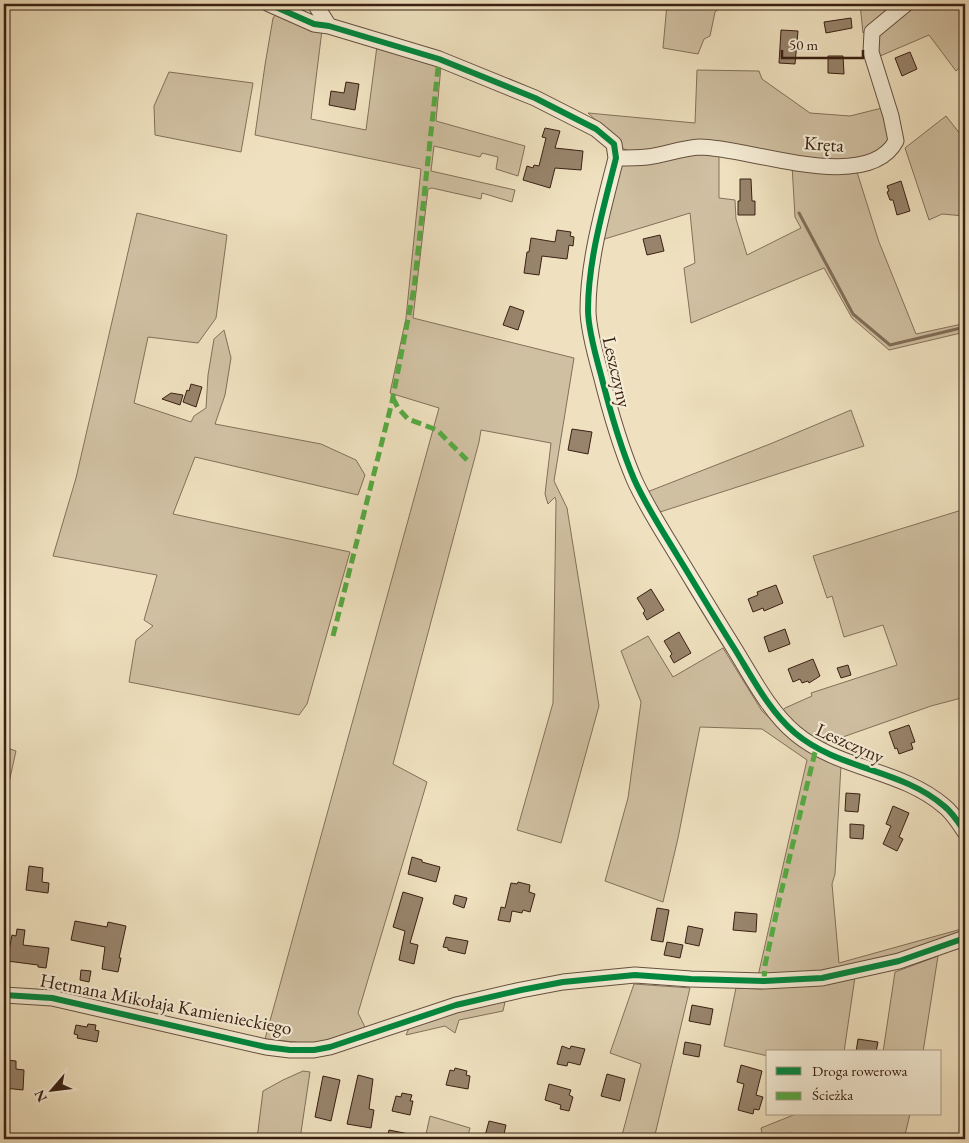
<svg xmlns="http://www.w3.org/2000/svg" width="969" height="1143" viewBox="0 0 969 1143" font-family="'EB Garamond',serif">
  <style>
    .green { fill: #d0c0a2; stroke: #84705a }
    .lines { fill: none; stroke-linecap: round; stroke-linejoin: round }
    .stream { stroke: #816c57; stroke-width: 3 }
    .building { fill: #98846c; stroke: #392013 }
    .minor-casing { stroke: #66503e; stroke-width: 17 }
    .minor { stroke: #f5ecd5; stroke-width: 15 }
    .quiet { stroke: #55aa42; stroke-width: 5; stroke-dasharray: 10 5; stroke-linecap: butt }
    .cycleway-casing { stroke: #f5ecd5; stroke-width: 9 }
    .cycleway { stroke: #00873e; stroke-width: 6 }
    .labels { text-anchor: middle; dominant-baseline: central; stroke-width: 4.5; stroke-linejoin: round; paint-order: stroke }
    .street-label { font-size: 19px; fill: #392013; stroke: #f5ecd5 }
  </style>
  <rect width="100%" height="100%" fill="#efe1bf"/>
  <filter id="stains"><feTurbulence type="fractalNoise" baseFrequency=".004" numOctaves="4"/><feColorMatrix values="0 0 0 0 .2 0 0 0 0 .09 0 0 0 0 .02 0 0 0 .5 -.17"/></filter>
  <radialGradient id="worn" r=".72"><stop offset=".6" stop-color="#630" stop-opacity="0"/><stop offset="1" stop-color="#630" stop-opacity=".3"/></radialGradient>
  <path class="green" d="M667,4H725L715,12L710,36L704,39L698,54L663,48Z
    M860,4H899L863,33Z
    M911,4H946L949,9L960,4H965V63L956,71L929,35L880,56L876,46L877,34Z
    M278,12L322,30L311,119L366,130L377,46L441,66L436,121L525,146L518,176L496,169L498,157L482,153L480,157L434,146L431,171L515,190L512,202L482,193L481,199L432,188L428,189L413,318L574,358L554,481L567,508L599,706L561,843L517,830L553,703L556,501L555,497L548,504L545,494L551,443L481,430L479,442L393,764L427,782L358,1013L367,1031L314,1044L265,1039L439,408L390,393L406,318L421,169L255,135L265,65L273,18Z
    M697,70L759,71L762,79L810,113L850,116L882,108L890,134L883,151L846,163L765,152L636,154L622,148L617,139L588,113L695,123Z
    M169,72L253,83L241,152L155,135L154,106Z
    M946,116L965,140V216L942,214L929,220L905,148Z
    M685,153L719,154V198L735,200L736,219L747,255L801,228L795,217L792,165L857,172L879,242L916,334L962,324H965V332L889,350L852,318L824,268L691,323L684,268L695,263L690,213L598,241L621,163Z
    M137,213L227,235L216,318L198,343L148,337L134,403L191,422L194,416L206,408L208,375L214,339L224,330L231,358L225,395L215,424L321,444L356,460L365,475L358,495L195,457L173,514L350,552L307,704L299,715L129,682L136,640L153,626L144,620L157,575L53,556L76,478Z
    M851,410L864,446L657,513L647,492L770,444Z
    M965,509V697L931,706L823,744L782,715L781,712L785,708L812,696L811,693L897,665L883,625L844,637L832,596L827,598L813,556Z
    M648,636L673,677L723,648L762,711L783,730L841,765L835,874L832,884L839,963L965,928V932C916,948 867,964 816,972C796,975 777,972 758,976L807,760L762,729L700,727L678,838L663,902L605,881L628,798L641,702L621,651Z
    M4,747L16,751L4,805Z
    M938,956L923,1052H883L895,972Z
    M855,977L844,1052H768V1056L724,1046L736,988L761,989Z
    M634,984L690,988L654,1139H621L641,1064L610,1053Z
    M503,999L505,1002L503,1011L459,1020L455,1033L445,1026L406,1035L410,1026L425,1023L436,1020L435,1017Z
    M303,1071L310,1072L300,1139H257L263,1091L283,1080Z
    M796,1114H910L904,1139H790L791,1133L763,1139L761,1128Z
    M430,1116L470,1128L467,1139H425Z"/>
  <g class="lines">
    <path class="stream" d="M799,213L853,314L890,345L965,327"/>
  </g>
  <path class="building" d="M851,18L852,28L826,33L824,22Z
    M781,30L798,31L795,64L779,63Z
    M910,52L917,69L902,76L895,58Z
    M828,56H843L844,74L828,73Z
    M346,82L359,84L355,110L329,105L331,91L344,93Z
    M545,128L560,131L555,148L583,151L581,170L555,168L550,188L523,180L527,166L533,168L534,165L539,166L546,138L542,137Z
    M740,179H751L752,201H755V215H738V201H740Z
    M901,181L910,211L897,215L893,200H890L887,192L889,191L887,186Z
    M557,230L571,232L570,236L574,237L573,246L569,245L567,259L542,256L539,275L524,273L527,252H529L531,238L555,242Z
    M660,235L664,251L647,255L643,239Z
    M510,306L524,311L518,330L503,325Z
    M191,384L202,387L196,407L183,402L187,390L189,391Z
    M171,393L183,395L180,405L162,399Z
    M572,429L592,432L588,454L568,450Z
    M776,585L783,603L764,611L763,608L753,612L748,599L758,595L757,592Z
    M651,589L664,610L647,620L643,613L645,611L637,598Z
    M785,629L790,644L769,652L764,637Z
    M679,632L691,653L674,663L670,656L672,654L664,641Z
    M813,659L820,676L809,683L808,681L802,683L800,679L793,682L788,669Z
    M848,665L851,675L841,678L837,668Z
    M909,725L915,742L911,743L913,749L899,754L897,748L895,749L889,732Z
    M846,793L860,794L858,812L845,811Z
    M893,806L909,813L899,837L903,839L897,851L883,844L891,826L886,824Z
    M850,824L864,825L863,839L850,838Z
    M412,857L422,860V862L440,867L436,882L408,874Z
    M29,866L43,868L42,882L49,883L48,893L26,890Z
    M518,882L530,885L529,892L535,894L530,912L523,910L522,913L512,911L510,922L498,920L501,907L505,908L511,883L517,884Z
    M403,892L423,898L410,943L418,945L414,964L399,960L405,931L393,927Z
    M455,895L467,898L464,908L453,904Z
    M657,908L669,910L663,942L651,940Z
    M735,912L757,914L756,932L733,930Z
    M75,921L107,927L108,922L126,926L119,958H121L118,972L102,969L105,947L71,940Z
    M688,926L703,929L699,946L685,943Z
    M17,929L25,930L23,945L49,948L46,968L38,967V965L7,961L12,935L16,936Z
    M446,937L468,941L465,954L448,950V948L443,947Z
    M667,942L683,945L680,958L664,955Z
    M81,970L91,971L89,982L80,980Z
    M692,1005L713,1009L710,1025L689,1021Z
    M88,1024L96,1025L95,1030L99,1031L97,1042L77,1038L78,1035L74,1034L76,1025L87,1027Z
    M858,1039L878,1042L876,1052H856Z
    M685,1042L701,1045L699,1057L683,1054Z
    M562,1046L570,1049L571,1046L585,1049L580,1065L568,1062L567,1066L557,1064Z
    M7,1060L16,1061V1069L24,1070L23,1090L4,1088V1068H6Z
    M741,1065L762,1071L756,1095L763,1097L759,1110L754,1109L753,1114L738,1110L744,1084L737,1082Z
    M455,1068L467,1071L466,1075L470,1076L468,1089L446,1085L450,1070L454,1071Z
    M607,1074L625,1079L620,1101L601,1096Z
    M358,1075L373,1079L369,1109L374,1110L371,1128L347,1124Z
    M323,1076L340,1080L331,1121L315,1117Z
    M549,1084L571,1090L569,1095L573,1097L569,1111L560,1109L561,1105L545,1100Z
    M402,1093L412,1095L410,1101H413L410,1115L392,1111L396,1096L401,1097Z
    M489,1121L506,1125L503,1139L485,1136Z
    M389,1130L414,1135V1139H387Z"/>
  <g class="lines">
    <g class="minor-casing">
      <path id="minor" d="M269,4L314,24L329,26L439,59L535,98L596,129L614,144L616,158C604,206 588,260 588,310C588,329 596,357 601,375C610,411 620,446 634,479C646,506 662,530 677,555C696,586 715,618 734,648C752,677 769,711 795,733C839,770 901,769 944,806C952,812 959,823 965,832
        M315,4L329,26
        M616,158C626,158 637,158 647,157C665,155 681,148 700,147C748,147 867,195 896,141L891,116L871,52L872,32L906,4
        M4,995L52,998L266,1047L290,1050H314L330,1047L456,1005L521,990L563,982L635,975L691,979L764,981L822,978L899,961L965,938"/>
    </g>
    <use href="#minor" class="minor"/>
    <path class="quiet" d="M393,398L398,408L408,419L437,430L467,460
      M333,636L392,402L414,288L439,59
      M764,981L765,965L780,897L816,748"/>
    <g class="cycleway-casing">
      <path id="cycleway" d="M269,4L314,24L329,26L439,59L535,98L596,129L614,144L616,158C604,206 588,260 588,310C588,329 596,357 601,375C610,411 620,446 634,479C646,506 662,530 677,555C696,586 715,618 734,648C752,677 769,711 795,733C839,770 901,769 944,806C952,812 959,823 965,832
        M4,995L52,998L266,1047L290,1050H314L330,1047L456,1005L521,990L563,982L635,975L691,979L764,981L822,978L899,961L965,938"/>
    </g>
    <use href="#cycleway" class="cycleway"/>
  </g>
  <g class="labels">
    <g class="street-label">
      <text transform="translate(824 144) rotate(4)">Kręta</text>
      <text transform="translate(617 372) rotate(77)">Leszczyny</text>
      <text transform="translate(850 743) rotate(24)">Leszczyny</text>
      <text transform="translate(166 1004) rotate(11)">Hetmana Mikołaja Kamienieckiego</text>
    </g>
  </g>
  <rect width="969" height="1143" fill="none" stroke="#efe1bf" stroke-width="20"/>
  <rect x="5" y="5" width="959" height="1133" fill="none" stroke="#392013" stroke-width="2.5"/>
  <rect x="10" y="10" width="949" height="1123" fill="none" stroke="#392013"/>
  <rect x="766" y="1050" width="175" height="65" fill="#f5ecd5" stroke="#aa9a87"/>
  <rect x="776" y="1067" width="25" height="8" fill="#00873e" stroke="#aa9a87"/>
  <text x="812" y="1076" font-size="15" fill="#392013">Droga rowerowa</text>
  <rect x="776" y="1092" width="25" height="8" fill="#55aa42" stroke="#aa9a87"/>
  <text x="812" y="1100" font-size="15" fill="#392013">Ścieżka</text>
  <g transform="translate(52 1090) rotate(242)" stroke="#f5ecd5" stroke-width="4" paint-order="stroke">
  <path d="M0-4L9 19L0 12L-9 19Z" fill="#392013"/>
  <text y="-8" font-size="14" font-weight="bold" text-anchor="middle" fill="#392013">N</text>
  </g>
  <path d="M782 50v8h81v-8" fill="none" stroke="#392013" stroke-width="2.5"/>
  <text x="789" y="50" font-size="15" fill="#392013" stroke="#f5ecd5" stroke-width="4" paint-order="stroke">50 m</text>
  <rect width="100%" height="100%" filter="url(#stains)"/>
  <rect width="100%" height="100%" fill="url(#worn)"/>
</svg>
